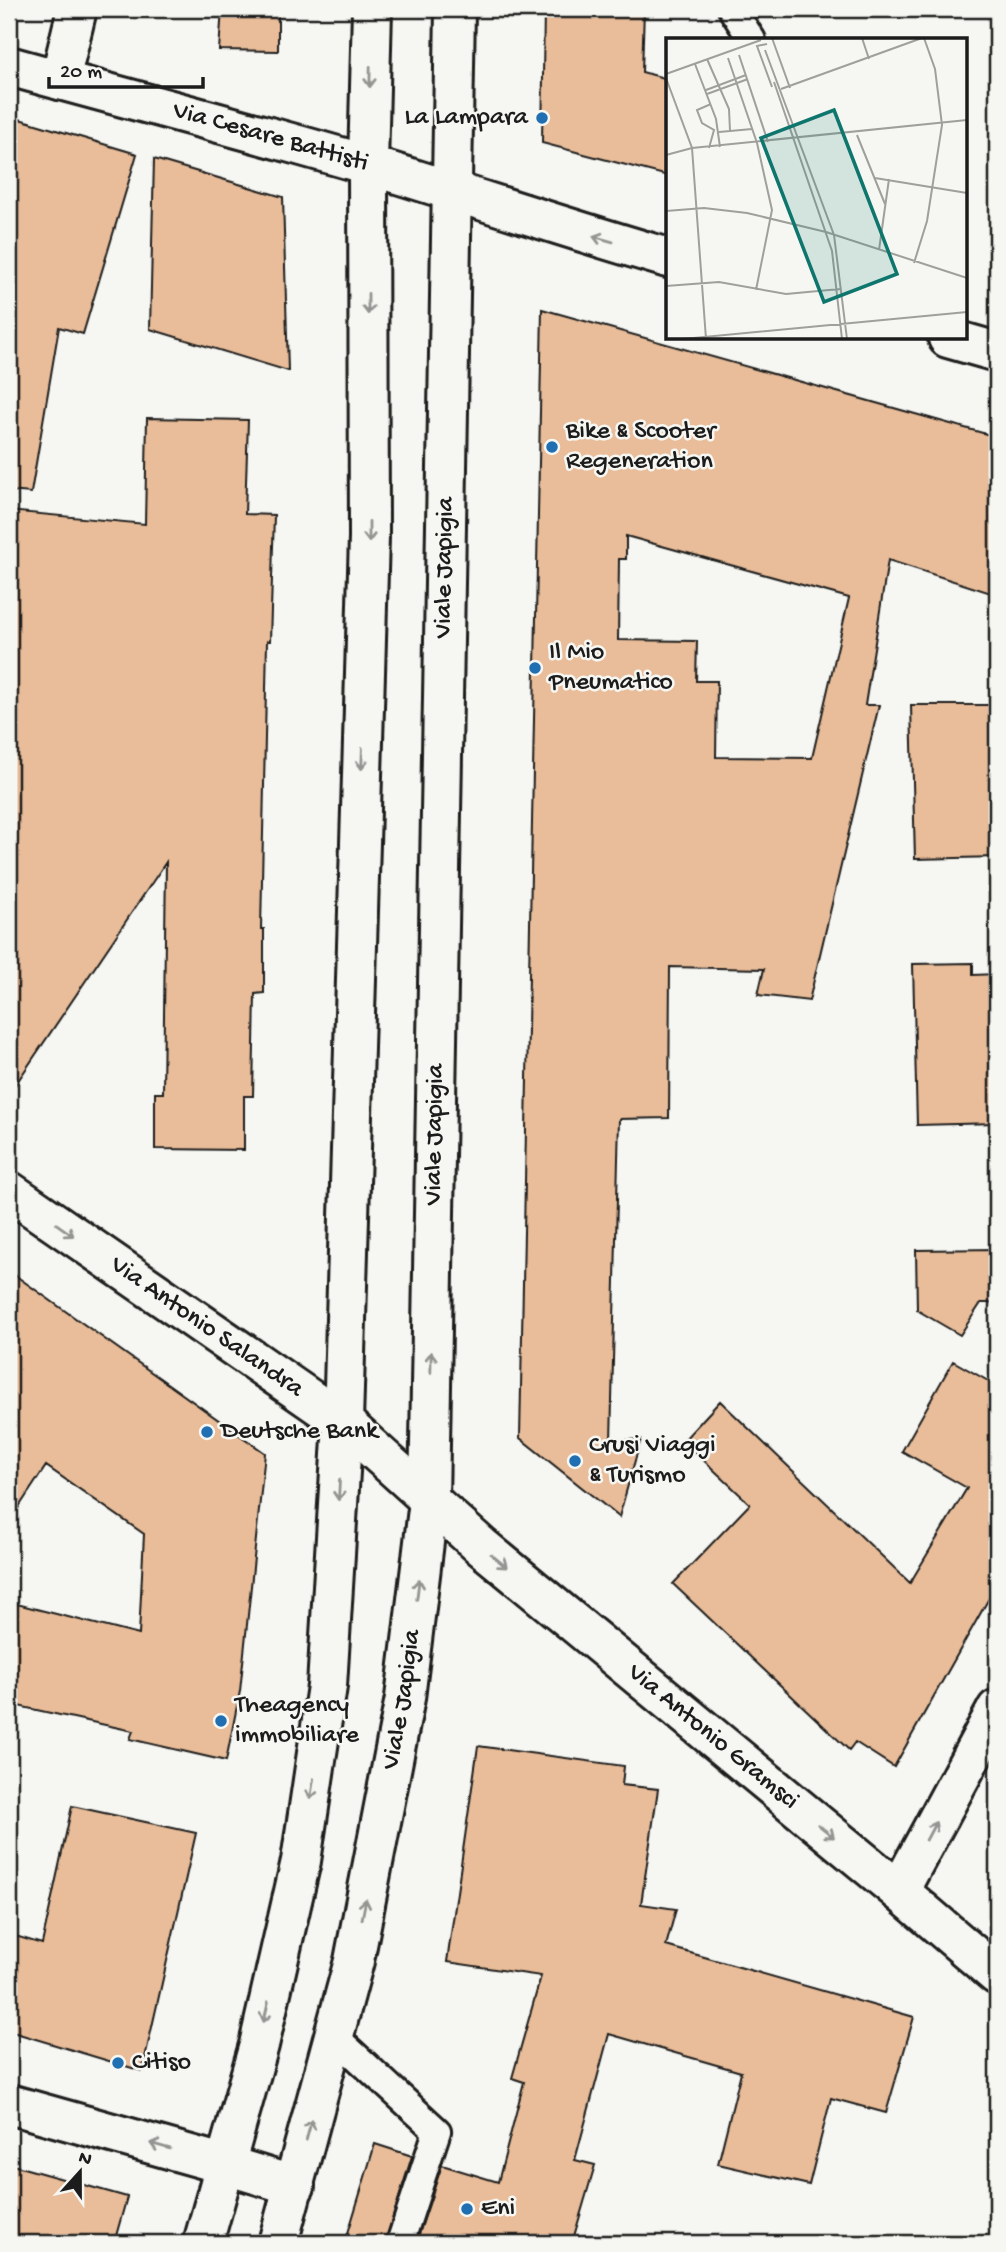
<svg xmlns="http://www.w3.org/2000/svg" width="1006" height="2252" viewBox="0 0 1006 2252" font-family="'Gochi Hand',sans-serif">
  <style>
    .building { fill: #e9bd99; stroke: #1c1c1c; stroke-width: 2; fill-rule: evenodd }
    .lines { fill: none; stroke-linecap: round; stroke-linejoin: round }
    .lane-casing { stroke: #1c1c1c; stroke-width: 32 }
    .street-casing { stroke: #1c1c1c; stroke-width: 44 }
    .primary-casing { stroke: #1c1c1c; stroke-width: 44 }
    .lane { stroke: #f6f6f2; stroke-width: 26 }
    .street { stroke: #f6f6f2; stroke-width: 38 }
    .primary { stroke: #f6f6f2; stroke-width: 38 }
    .oneway { stroke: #949492 }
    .poi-dot { fill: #1f6fb2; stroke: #f6f6f2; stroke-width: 2.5 }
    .labels { text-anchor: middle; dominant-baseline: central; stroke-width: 5; stroke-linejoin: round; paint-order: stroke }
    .poi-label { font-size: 26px; fill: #1c1c1c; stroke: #f6f6f2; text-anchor: start }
    .street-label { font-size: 26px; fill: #1c1c1c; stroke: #f6f6f2 }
    .inset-road { fill: none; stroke: #9f9f9c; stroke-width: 2 }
    .view { fill: #0f766e; fill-opacity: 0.15; stroke: #0f766e; stroke-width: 3.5 }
    .inset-edge { fill: none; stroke: #1c1c1c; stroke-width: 3.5 }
  </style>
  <rect width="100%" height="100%" fill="#f6f6f2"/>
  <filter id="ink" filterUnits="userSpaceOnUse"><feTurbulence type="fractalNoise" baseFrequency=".0143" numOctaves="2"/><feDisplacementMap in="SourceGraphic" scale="14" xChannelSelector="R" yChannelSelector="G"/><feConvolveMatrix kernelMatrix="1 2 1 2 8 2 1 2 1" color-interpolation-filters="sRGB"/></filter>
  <g filter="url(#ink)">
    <path class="building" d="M222,9H278V51L219,50Z
      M544,9H644L642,72L668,79V176L542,143Z
      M9,116L137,154L83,334L59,327L31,493L9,491Z
      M154,159L283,197L288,371L150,329Z
      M542,309L997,437V595L888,560L865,705H879L809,1001L758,995L764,969L670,967L669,1118L619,1119L611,1441L641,1439L619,1517L520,1438ZM626,536L849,598L812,758L716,757L717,681H696L697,641L618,640L619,559H626Z
      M147,418L248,420L245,514L274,515L270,641H267L261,929H264V993L255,994L253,1096H244V1150L155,1149V1093H163L166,862L9,1094V511L145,524Z
      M911,705H997V857L915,859Z
      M973,963V975L997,974V1123L917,1125L913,964Z
      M997,1249V1303H981L960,1335L917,1310L916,1250Z
      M9,1271L265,1453L240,1691L226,1761L130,1739L133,1731L9,1704V1602L139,1635L144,1534L46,1466L9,1522Z
      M953,1361L997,1386V1584L894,1767L855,1742L849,1750L673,1584L750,1504L683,1441L720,1401L910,1583L967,1488L902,1451Z
      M478,1746L624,1766L622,1785L658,1789L641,1904L676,1909L666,1946L914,2017L886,2113L831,2098L809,2185L718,2164L741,2072L609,2034L575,2160L595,2165L572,2243H416L442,2165L498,2182L524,2082L512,2078L541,1976L447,1962Z
      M72,1806L196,1833L142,2071L9,2031V1934L42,1944Z
      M375,2144L412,2156L385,2243H345Z
      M9,2164L127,2197L114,2243H9Z"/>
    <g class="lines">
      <g class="lane-casing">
        <path id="lane" d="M732,9L752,40
          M334,2036L437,2131L400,2243"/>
      </g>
      <g class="street-casing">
        <g id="street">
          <path id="s1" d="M9,66C128,99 249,130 368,165C468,195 568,229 668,258"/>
          <path d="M60,80L77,9"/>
          <path d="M948,338L997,352"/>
          <path id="s2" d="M9,1191L343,1422L482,1547L899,1891L997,1975"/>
          <path d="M899,1891L997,1709"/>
          <path d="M9,2104L226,2165L295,2186"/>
        </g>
      </g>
      <g class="primary-casing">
        <g id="primary">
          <path d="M203,2243L259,2045L301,1861L327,1686L343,1422L369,537L368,165L372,9"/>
          <path id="s3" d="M278,2243L354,1961L405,1698L429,1501L455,9"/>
        </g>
      </g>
      <use href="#lane" class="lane"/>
      <use href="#street" class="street"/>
      <use href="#primary" class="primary"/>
    </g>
    <defs><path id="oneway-shaft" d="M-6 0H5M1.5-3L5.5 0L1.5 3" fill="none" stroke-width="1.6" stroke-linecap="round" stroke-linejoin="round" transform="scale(1.75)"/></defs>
    <g class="oneway">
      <use href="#oneway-shaft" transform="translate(370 77) rotate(91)"/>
      <use href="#oneway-shaft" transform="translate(603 239) rotate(-164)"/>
      <use href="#oneway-shaft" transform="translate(368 304) rotate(90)"/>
      <use href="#oneway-shaft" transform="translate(369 532) rotate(90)"/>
      <use href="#oneway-shaft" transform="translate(362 759) rotate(92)"/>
      <use href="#oneway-shaft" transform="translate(65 1230) rotate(35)"/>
      <use href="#oneway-shaft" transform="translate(431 1362) rotate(-89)"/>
      <use href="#oneway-shaft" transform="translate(339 1490) rotate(93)"/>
      <use href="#oneway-shaft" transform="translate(499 1561) rotate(40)"/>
      <use href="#oneway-shaft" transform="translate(418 1589) rotate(-83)"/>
      <use href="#oneway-shaft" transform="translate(312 1789) rotate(99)"/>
      <use href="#oneway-shaft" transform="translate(826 1831) rotate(39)"/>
      <use href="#oneway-shaft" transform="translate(931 1831) rotate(-62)"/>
      <use href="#oneway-shaft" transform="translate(364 1909) rotate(-79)"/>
      <use href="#oneway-shaft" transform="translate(266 2012) rotate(103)"/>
      <use href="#oneway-shaft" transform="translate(309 2130) rotate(-75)"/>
      <use href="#oneway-shaft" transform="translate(160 2146) rotate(-164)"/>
    </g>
  </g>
  <g class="poi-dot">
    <circle cx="542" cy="118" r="7"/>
    <circle cx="552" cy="447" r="7"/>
    <circle cx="535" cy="668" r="7"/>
    <circle cx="207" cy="1432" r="7"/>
    <circle cx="575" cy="1461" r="7"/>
    <circle cx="221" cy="1721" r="7"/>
    <circle cx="118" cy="2063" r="7"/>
    <circle cx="467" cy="2209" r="7"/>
  </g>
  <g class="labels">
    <g class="poi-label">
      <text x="528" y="118" text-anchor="end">La Lampara</text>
      <text x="566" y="432">Bike &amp; Scooter<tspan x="566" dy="30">Regeneration</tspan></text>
      <text x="549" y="653">Il Mio<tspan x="549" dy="30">Pneumatico</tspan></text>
      <text x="221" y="1432">Deutsche Bank</text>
      <text x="589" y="1446">Crusi Viaggi<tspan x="589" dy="30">&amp; Turismo</tspan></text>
      <text x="235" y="1706">Theagency<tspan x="235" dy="30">immobiliare</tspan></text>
      <text x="132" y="2063">Citiso</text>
      <text x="481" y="2209">Eni</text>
    </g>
    <g class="street-label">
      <text stroke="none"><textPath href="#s1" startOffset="271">Via Cesare Battisti</textPath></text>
      <text stroke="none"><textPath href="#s3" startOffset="1692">Viale Japigia</textPath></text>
      <text stroke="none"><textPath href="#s3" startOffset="1125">Viale Japigia</textPath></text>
      <text stroke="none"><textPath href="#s2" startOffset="240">Via Antonio Salandra</textPath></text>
      <text stroke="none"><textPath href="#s3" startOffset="558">Viale Japigia</textPath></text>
      <text stroke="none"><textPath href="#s2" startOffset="892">Via Antonio Gramsci</textPath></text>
    </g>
  </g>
  <g transform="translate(666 38)">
    <rect width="301" height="301" fill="#f6f6f2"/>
    <path class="inset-road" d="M106,0L124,50M196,0L203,21M101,6L91,8L106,49M99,12L168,197L181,301M73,17L102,104M62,20L91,105L106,172L90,252M41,21L63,71L64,93M29,26L50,81L54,109M0,36L95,2M0,40L26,110L40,301M108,44L166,213L176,301M115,51L256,0M40,52L80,37M41,56L82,41M53,94L86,91M191,97L219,166M43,110L48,92L36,85L31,72L45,66M0,117L26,110L301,82M209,140L301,155M0,173L38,170L81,175L160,194L301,240M213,212L223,141M248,225L261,183L276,87L269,31L258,0M0,248L53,244L120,256L174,251M17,301L301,274"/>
    <path class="view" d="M168,72L231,236L158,264L95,100Z"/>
    <rect width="301" height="301" class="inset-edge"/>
  </g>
  <rect width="1006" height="2252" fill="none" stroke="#f6f6f2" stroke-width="35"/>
  <rect x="18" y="18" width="971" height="2217" fill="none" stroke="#1c1c1c" stroke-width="2.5" filter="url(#ink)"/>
  <g transform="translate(80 2172) rotate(21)" stroke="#f6f6f2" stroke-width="5" paint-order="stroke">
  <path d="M0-5L12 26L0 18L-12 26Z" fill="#1c1c1c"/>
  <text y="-10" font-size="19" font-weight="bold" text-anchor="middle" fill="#1c1c1c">N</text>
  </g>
  <path d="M49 77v10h154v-10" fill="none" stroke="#1c1c1c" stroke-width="3.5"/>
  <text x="60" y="77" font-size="21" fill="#1c1c1c" stroke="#f6f6f2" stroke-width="5" paint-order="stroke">20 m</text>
</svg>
